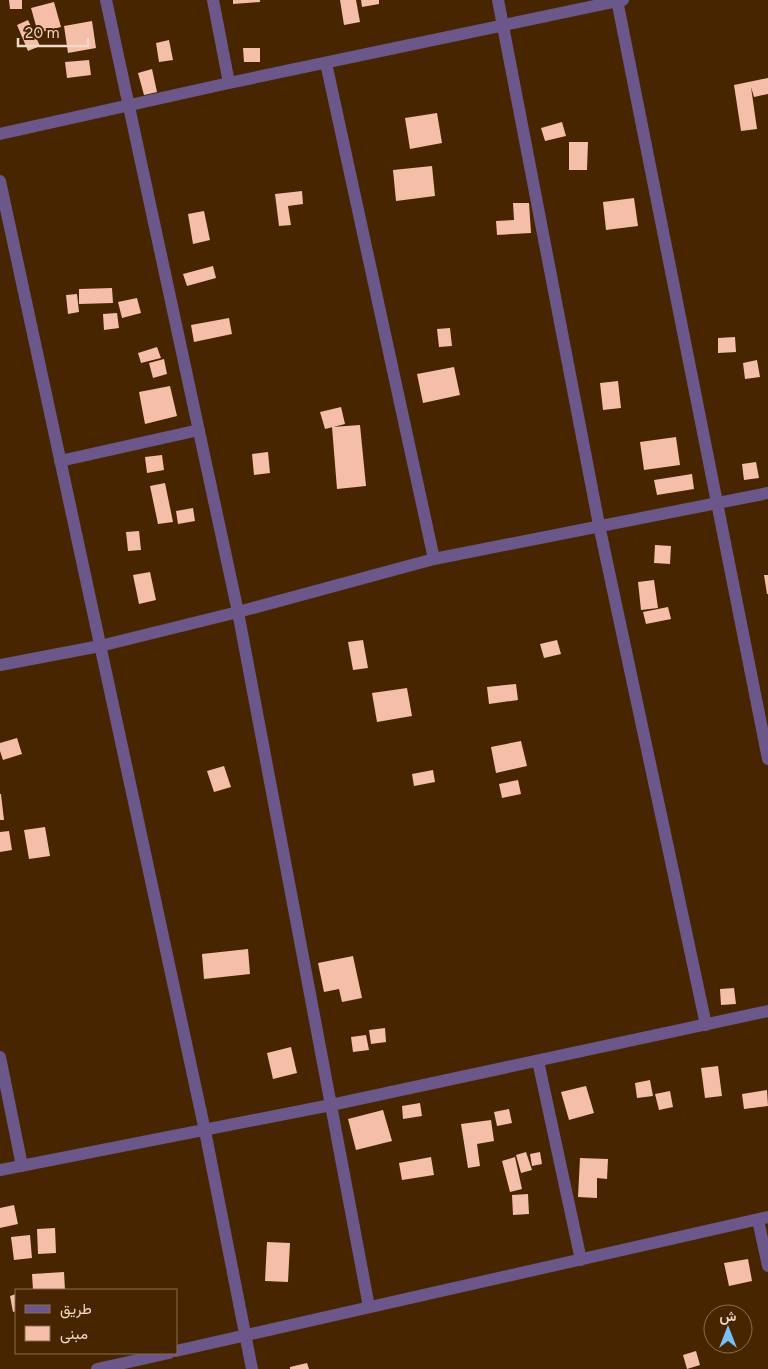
<svg xmlns="http://www.w3.org/2000/svg" width="768" height="1369" viewBox="0 0 768 1369" font-family="Figtree,Vazirmatn,sans-serif">
  <style>
    .building { fill: #f5bea9 }
    .lines { fill: none; stroke-linecap: round; stroke-linejoin: round }
    .minor { stroke: #6b5789; stroke-width: 12 }
  </style>
  <rect width="100%" height="100%" fill="#472500"/>
  <path class="building" d="M9,0H22V9H10Z
    M233,0H260V2L233,4Z
    M340,0H356L360,22L344,25Z
    M361,0H379V4L362,7Z
    M54,2L61,27L38,33L31,8Z
    M28,20L40,46L28,51L17,25Z
    M92,21L96,48L68,53L64,26Z
    M169,40L173,60L159,62L156,43Z
    M243,48H260V62H244Z
    M89,60L91,75L67,78L65,62Z
    M152,69L157,92L144,95L138,73Z
    M768,78V94L754,97L751,87L757,129L741,131L734,85Z
    M437,113L442,143L410,149L405,118Z
    M562,122L566,136L545,141L541,128Z
    M569,142H588L587,170H569Z
    M432,166L435,196L396,201L393,170Z
    M302,191L303,204L288,206L291,225L279,226L275,194Z
    M634,198L638,226L606,230L603,202Z
    M513,203H529L531,233L497,235L496,221L514,220Z
    M204,211L210,240L193,244L188,214Z
    M213,266L216,278L187,286L183,274Z
    M112,288L113,303L79,304V289Z
    M77,294L79,312L68,314L66,295Z
    M137,298L141,313L122,318L118,302Z
    M117,313L119,328L104,330L103,314Z
    M229,318L232,334L194,342L191,325Z
    M450,328L452,346L439,347L437,329Z
    M735,337L736,352L718,353V338Z
    M157,347L161,358L141,363L138,353Z
    M164,359L167,374L153,378L149,363Z
    M757,360L760,377L745,379L743,363Z
    M454,367L460,395L423,403L417,374Z
    M618,381L621,408L603,410L600,383Z
    M170,386L177,416L145,424L139,392Z
    M341,407L345,424L325,429L320,412Z
    M360,425L366,486L337,489L332,427Z
    M676,437L680,465L644,470L640,442Z
    M268,452L270,473L254,475L252,454Z
    M162,455L164,470L147,473L145,457Z
    M756,462L759,478L744,480L742,464Z
    M692,474L694,489L657,495L654,480Z
    M165,483L173,522L158,524L150,486Z
    M193,508L195,521L178,524L176,511Z
    M139,531L141,550L128,551L126,532Z
    M655,545L671,546L670,564L654,563Z
    M150,572L156,600L139,604L133,575Z
    M764,575H768V594H767Z
    M654,580L658,608L641,610L638,582Z
    M668,607L671,619L646,624L643,612Z
    M363,640L368,668L353,670L348,642Z
    M557,640L561,654L544,658L540,644Z
    M516,684L518,700L489,704L487,687Z
    M407,688L412,716L377,722L372,693Z
    M17,738L22,754L3,760L0,751V743Z
    M521,741L527,766L496,773L491,747Z
    M224,766L231,787L214,792L207,771Z
    M433,770L435,782L414,786L412,774Z
    M518,780L521,794L502,798L499,784Z
    M0,794H1L4,820H0Z
    M45,827L50,856L29,859L24,830Z
    M9,831L12,850L0,852V832Z
    M248,949L250,974L204,979L202,954Z
    M353,956L362,998L342,1002L339,989L324,992L318,963Z
    M734,988L736,1004L721,1005L720,989Z
    M385,1028L386,1042L371,1044L369,1030Z
    M366,1035L369,1050L353,1052L351,1037Z
    M291,1047L297,1073L273,1079L267,1053Z
    M718,1066L722,1096L705,1098L701,1068Z
    M650,1080L653,1096L637,1098L635,1083Z
    M586,1086L594,1113L569,1120L561,1092Z
    M767,1090L768,1106L744,1109L742,1094Z
    M670,1091L673,1107L659,1110L655,1094Z
    M420,1103L422,1116L403,1119L402,1106Z
    M509,1109L512,1123L497,1126L494,1112Z
    M383,1110L392,1141L356,1150L348,1119Z
    M491,1120L494,1141L477,1144L480,1166L468,1168L461,1124Z
    M526,1152L532,1170L521,1173L516,1155Z
    M540,1152L542,1164L532,1166L530,1154Z
    M431,1157L434,1175L402,1180L399,1163Z
    M515,1157L522,1189L510,1192L502,1161Z
    M580,1158L608,1159L607,1179L597,1178V1198L578,1197Z
    M528,1194L529,1214L513,1215L512,1195Z
    M14,1205L18,1224L0,1228V1208Z
    M55,1228L56,1253L38,1254L37,1229Z
    M30,1235L32,1258L14,1260L11,1237Z
    M267,1242L290,1243L288,1282L265,1281Z
    M748,1259L752,1281L729,1286L724,1263Z
    M64,1272L65,1290H33L32,1274Z
    M16,1294V1311L13,1312L10,1296Z
    M696,1351L700,1365L687,1369L683,1355Z
    M307,1363L309,1369H290V1367Z"/>
  <g class="lines">
    <path class="minor" d="M106,0L238,612L369,1307
      M213,0L229,83
      M498,0L599,525L706,1025
      M617,0L768,759
      M326,63L434,559
      M0,134L229,83L623,0
      M0,181L205,1131L252,1369
      M60,461L199,430
      M0,665L100,646L238,612L434,559L768,493
      M0,1057L22,1166
      M538,1061L581,1260
      M0,1170L331,1105L768,1011
      M758,1220L768,1266
      M176,1351L768,1217
      M97,1369L169,1353"/>
  </g>
  <rect x="15" y="1289" width="162" height="65" fill="#472500" stroke="#8b6d50"/>
  <rect x="25" y="1305" width="25" height="8" fill="#6b5789" stroke="#8b6d50"/>
  <text x="60" y="1314" font-size="15" fill="#f0d9c7">طريق</text>
  <rect x="25" y="1326" width="25" height="15" fill="#f5bea9" stroke="#8b6d50"/>
  <text x="60" y="1339" font-size="15" fill="#f0d9c7">مبنى</text>
  <g transform="translate(728 1329)"><circle r="24" fill="#472500" stroke="#8b6d50"/>
  <path d="M0-4L9 19L0 12L-9 19Z" fill="#76c0f7"/>
  <text y="-8" font-size="14" font-weight="bold" text-anchor="middle" fill="#f0d9c7">ش</text>
  </g>
  <path d="M18 38v8h70v-8" fill="none" stroke="#f0d9c7" stroke-width="2.5"/>
  <text x="25" y="38" font-size="15" fill="#f0d9c7" stroke="#472500" stroke-width="4" paint-order="stroke">20 m</text>
</svg>
